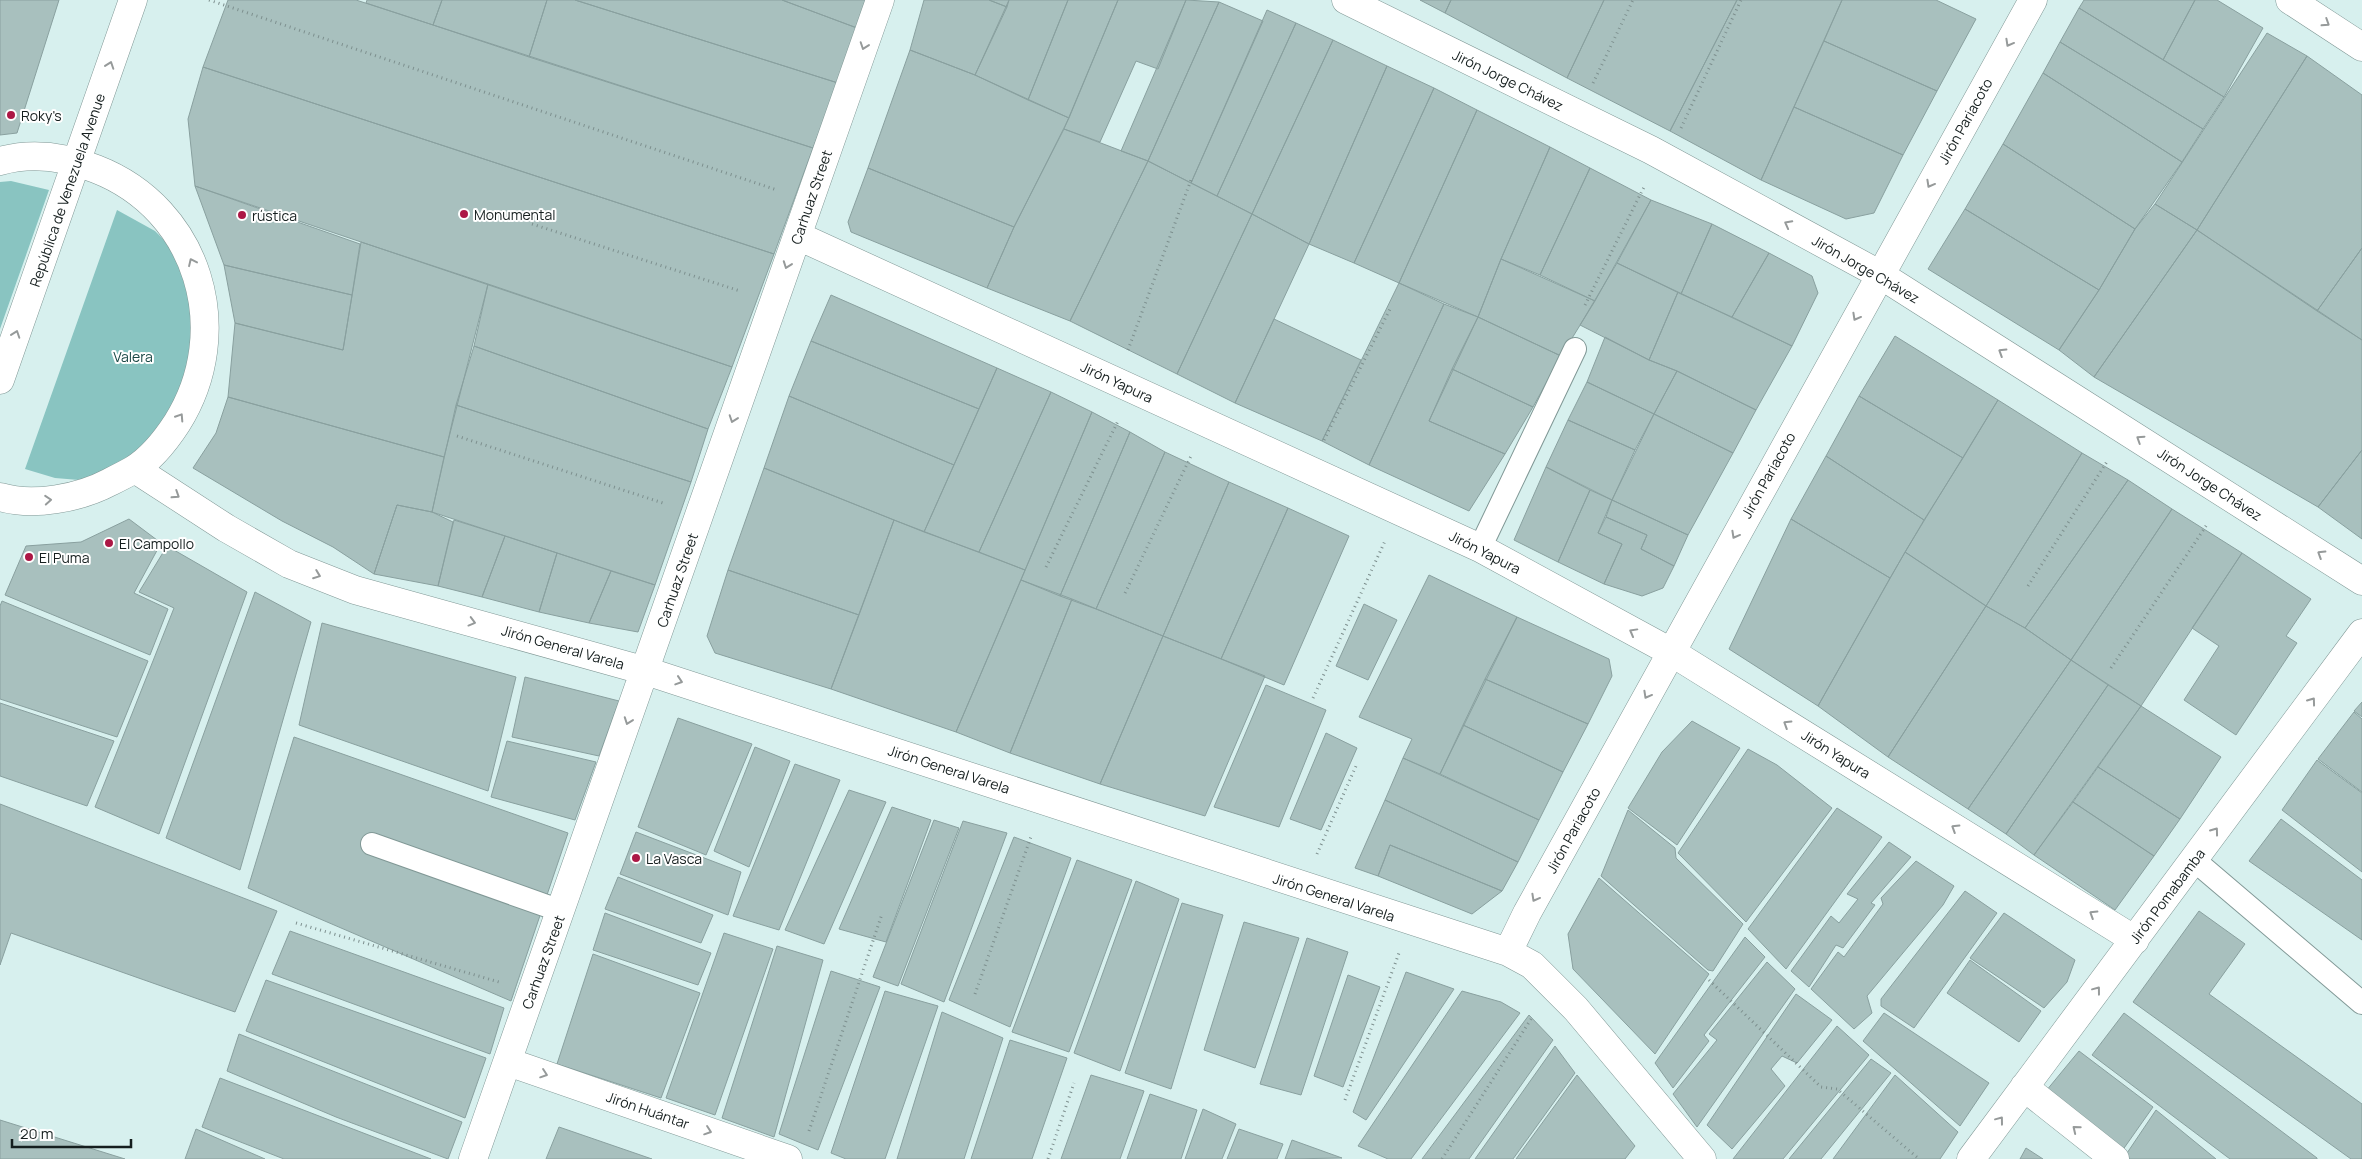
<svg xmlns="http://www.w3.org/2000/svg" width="2362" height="1159" viewBox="0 0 2362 1159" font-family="Manrope,sans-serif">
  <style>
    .green { fill: #89c4c1 }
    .building { fill: #a8c0be; stroke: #89a09f }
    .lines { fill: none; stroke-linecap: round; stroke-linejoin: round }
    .service-casing { stroke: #819896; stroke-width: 24 }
    .minor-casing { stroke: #819896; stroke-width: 29 }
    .secondary-casing { stroke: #819896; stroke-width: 29 }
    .path { stroke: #7d8f8e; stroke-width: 3; stroke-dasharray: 1 4; stroke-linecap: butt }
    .service { stroke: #fff; stroke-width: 22 }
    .minor { stroke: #fff; stroke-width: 28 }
    .secondary { stroke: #fff; stroke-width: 28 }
    .oneway { stroke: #969a9a }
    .poi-dot { fill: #ac1745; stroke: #fff; stroke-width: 2 }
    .labels { text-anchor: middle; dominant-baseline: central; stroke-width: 4; stroke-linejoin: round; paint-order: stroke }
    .street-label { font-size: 14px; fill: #151e1e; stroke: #fff }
    .poi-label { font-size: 14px; fill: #151e1e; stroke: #fff; text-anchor: start }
    .park-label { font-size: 14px; fill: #1a4745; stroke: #fff }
  </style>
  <rect width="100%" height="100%" fill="#d7f0ee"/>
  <path class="green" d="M11,181L49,190L0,329V182Z
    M117,210L155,231L175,251L190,280L194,375L146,447L102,475L79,480L55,478L25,469Z"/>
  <path class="building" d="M0,0H59L17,133L0,135Z
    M228,0H356L813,148L774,254L203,67Z
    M367,0H442L433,25L366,3Z
    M442,0H547L529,57L433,25Z
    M547,0H575L838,83L813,148L529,57Z
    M575,0H782L857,28L838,83Z
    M782,0H866L857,28Z
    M924,0H989L1007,7L975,75L910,50Z
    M989,0H1009L1007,7Z
    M1009,0H1068L1028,100L975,75Z
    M1068,0H1118L1069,118L1028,100Z
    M1118,0H1186L1158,69L1136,61L1100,142L1064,129Z
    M1186,0L1219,2L1148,161L1121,151Z
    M1420,0H1451L1445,13Z
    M1451,0H1604L1567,78L1445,13Z
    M1604,0H1737L1670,131L1567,78Z
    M1737,0H1842L1761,180L1670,131Z
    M1842,0H1936L1976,19L1937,91L1824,41Z
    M2084,0H2195L2163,60L2079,8Z
    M2195,0H2217L2263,28L2224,97L2163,60Z
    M1219,2L1263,21L1191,183L1148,161Z
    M2079,8L2224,97L2203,129L2060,42Z
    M1267,10L1296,23L1217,196L1191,183Z
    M1296,23L1333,40L1252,214L1217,196Z
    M2267,33L2307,56L2197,230L2155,204Z
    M1333,40L1387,66L1309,244L1252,214Z
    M1824,41L1937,91L1903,155L1794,107Z
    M2060,42L2203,129L2182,162L2043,73Z
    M910,50L975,75L1069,118L1014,227L868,168Z
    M2307,56L2362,95V248L2317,311L2197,230Z
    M1387,66L1434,88L1354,263L1309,244Z
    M203,67L774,254L732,367L195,186L188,119Z
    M2043,73L2182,162L2135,229L2003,144Z
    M1434,88L1477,110L1399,283L1354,263Z
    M1794,107L1903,155L1874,213L1846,219L1761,180Z
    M1477,110L1550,147L1501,259L1478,317L1399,283Z
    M1064,129L1148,161L1070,321L987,288L1014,227Z
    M2003,144L2135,229L2099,290L1965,209Z
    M1550,147L1590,168L1540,275L1501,259Z
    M1148,161L1252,214L1177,374L1070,321Z
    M868,168L1014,227L987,288L851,232L848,222Z
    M1590,168L1651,200L1595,301L1540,275Z
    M195,186L360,244L352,295L224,265Z
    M1651,200L1712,224L1681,294L1617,263Z
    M2155,204L2197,230L2094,377L2059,350L2099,290L2135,229Z
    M1965,209L2099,290L2059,350L1928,269Z
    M1252,214L1309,244L1235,403L1177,374Z
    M1712,224L1769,253L1732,317L1681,294Z
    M2197,230L2362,340V450L2318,507L2094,377Z
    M361,242L488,284L444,457L228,397L235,323L343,350Z
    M2362,248V340L2317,311Z
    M1769,253L1812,276L1818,293L1792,346L1732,317Z
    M1501,259L1595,301L1561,356L1478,317Z
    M1617,263L1678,292L1649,360L1580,325Z
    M224,265L352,295L343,350L235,323Z
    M1399,283L1444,304L1369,465L1322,441Z
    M488,284L732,367L708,429L474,346Z
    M1678,292L1792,346L1756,410L1677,371L1649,360Z
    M831,295L997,368L979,409L811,341Z
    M1444,304L1478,317L1429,421L1505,454L1469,511L1369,465Z
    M1478,317L1561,356L1533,407L1452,369Z
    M1274,319L1361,360L1322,441L1235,403Z
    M1895,336L1998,400L1963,458L1859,396Z
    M1605,337L1649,360L1677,371L1654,414L1587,382Z
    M811,341L979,409L954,465L789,396Z
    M474,346L708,429L691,482L456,405Z
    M997,368L1051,392L979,552L924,532Z
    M1452,369L1533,407L1505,454L1429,421Z
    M1677,371L1756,410L1733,453L1654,414Z
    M1587,382L1654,414L1635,450L1568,420Z
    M1051,392L1092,412L1025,570L979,552Z
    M789,396L954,465L924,532L764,468Z
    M1859,396L1963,458L1924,520L1826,456Z
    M228,397L444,457L432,512L397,505L374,574L333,547L282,521L193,468L216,433Z
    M1998,400L2082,453L1986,606L1905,552Z
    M456,405L691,482L655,585L432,512Z
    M1092,412L1130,432L1060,596L1021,580Z
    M1654,414L1733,453L1688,535L1612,500Z
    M1568,420L1635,450L1612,500L1546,467Z
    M1130,432L1165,452L1096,609L1060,596Z
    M2362,450V539L2318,507Z
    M1165,452L1229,482L1163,636L1096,609Z
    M2082,453L2128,480L2025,628L1986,606Z
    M1826,456L1924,520L1890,578L1791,519Z
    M1546,467L1590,490L1558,562L1514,540Z
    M764,468L894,520L859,615L728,570Z
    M2128,480L2172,509L2071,660L2025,628Z
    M1229,482L1288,508L1221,659L1163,636Z
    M1590,490L1612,500L1598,533L1622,544L1604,584L1558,562Z
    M1612,500L1688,535L1674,566L1641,549L1647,535L1606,517Z
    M397,505L432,512L453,522L438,586L374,574Z
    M1288,508L1349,536L1284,685L1221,659Z
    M2172,509L2242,553L2141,706L2071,660Z
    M1606,517L1647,535L1641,549L1674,566L1663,588L1642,596L1604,584L1622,544L1598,533Z
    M129,519L161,543L134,593L168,609L150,655L5,595L26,546L81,542Z
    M1791,519L1890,578L1818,706L1729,649Z
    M454,520L505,536L482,597L438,586Z
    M894,520L1025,570L956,732L831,689Z
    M505,536L557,553L539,612L482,597Z
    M167,546L247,592L159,834L95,807L174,608L139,592Z
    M1905,552L1986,606L1888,757L1818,706Z
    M557,553L611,571L589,623L539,612Z
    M2242,553L2311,599L2286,636L2297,643L2236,735L2184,700L2219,646L2192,628Z
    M728,570L859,615L831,689L715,653L707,636Z
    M611,571L655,585L638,632L589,623Z
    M1429,575L1517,617L1440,774L1403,758L1412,739L1359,717Z
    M1021,580L1072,599L1010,753L956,732Z
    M255,592L311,622L240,870L166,838Z
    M1072,599L1163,636L1100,784L1010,753Z
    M2,601L148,661L117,737L0,699V606Z
    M1364,604L1397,620L1368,680L1336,666Z
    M1986,606L2025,628L2071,660L1968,809L1888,757Z
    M1517,617L1609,659L1612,676L1588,724L1485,679Z
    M322,623L516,677L488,791L299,725Z
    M1163,636L1265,676L1205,816L1100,784Z
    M2071,660L2108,685L2006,834L1968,809Z
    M525,677L619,701L599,756L512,737Z
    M1485,679L1588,724L1563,772L1463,725Z
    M1266,685L1326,710L1279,827L1214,807Z
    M2108,685L2141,706L2034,855L2006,834Z
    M2362,702V717L2354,711Z
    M0,703L114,741L87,806L0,776Z
    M2141,706L2221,757L2180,819L2098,767Z
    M2354,712L2362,719V792L2318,759Z
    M678,718L752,744L706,855L638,827Z
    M1692,721L1740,748L1677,845L1628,808L1662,752Z
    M1463,725L1563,772L1539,820L1440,774Z
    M1326,733L1357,748L1321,830L1290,819Z
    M294,737L568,833L511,1001L248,888Z
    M507,741L596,762L575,820L491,797Z
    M755,747L790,761L749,867L714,851Z
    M1748,749L1777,765L1832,808L1746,922L1678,853Z
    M1403,758L1539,820L1518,862L1385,800Z
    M2317,760L2362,793V872L2282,810Z
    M795,764L840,780L779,930L733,916Z
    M2098,767L2180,819L2154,856L2073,802Z
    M849,790L886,802L824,944L785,930Z
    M1385,800L1518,862L1502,891L1390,845L1378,876L1355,868Z
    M2073,802L2154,856L2115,910L2034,855Z
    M0,804L277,911L235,1012L11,933L0,965Z
    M892,807L931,820L886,942L839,929Z
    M1837,808L1882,837L1786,969L1748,929Z
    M1628,810L1675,848L1676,858L1743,924L1713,971L1708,970L1601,876Z
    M2281,819L2362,880V940L2249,861Z
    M934,820L959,828L898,986L873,977Z
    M963,821L1007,833L944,1002L901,984Z
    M636,832L741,872L728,915L620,874Z
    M1014,837L1071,858L1010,1027L949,1000Z
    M1889,842L1911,857L1871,903L1875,905L1843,948L1836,945L1809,987L1791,971L1831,916L1839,923L1858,899L1847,894Z
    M1390,845L1502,891L1472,914L1378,876Z
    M1077,860L1132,880L1069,1052L1012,1032Z
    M1916,861L1954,886L1943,905L1867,996L1872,1013L1854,1029L1811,989L1838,952L1844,957L1883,904L1881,898Z
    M618,877L713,915L701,943L605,909Z
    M1599,878L1709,974L1655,1054L1573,969L1568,934Z
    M1136,881L1179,899L1120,1071L1074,1053Z
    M1965,891L1997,913L1914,1028L1881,1006V999Z
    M1182,903L1223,915L1171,1089L1125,1073Z
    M2199,911L2245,944L2209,994L2362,1104V1159H2351L2133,1002Z
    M605,913L711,953L698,985L593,950Z
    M2004,913L2075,960L2067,982L2044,1008L1970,958Z
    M1244,922L1299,938L1255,1068L1204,1050Z
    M290,931L504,1008L490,1054L272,974Z
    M724,933L773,949L715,1115L666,1098Z
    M1745,937L1765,957L1704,1035L1709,1041L1673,1088L1655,1063Z
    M1307,938L1348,952L1301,1095L1260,1084Z
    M777,946L823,960L774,1137L722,1118Z
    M593,954L700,993L661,1098L557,1064Z
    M1970,960L2041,1011L2019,1042L1947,993Z
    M1767,962L1795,989L1697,1127L1673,1094L1717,1040L1709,1034Z
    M831,971L880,987L818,1150L779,1134Z
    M1406,972L1454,989L1366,1120L1353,1112Z
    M1348,975L1380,987L1343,1087L1314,1076Z
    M266,980L486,1058L465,1118L246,1031Z
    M885,991L938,1006L885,1159H846L831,1153Z
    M1462,991L1501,1002L1520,1013L1411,1159H1388L1358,1146Z
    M1796,994L1832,1020L1797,1063L1782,1056L1771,1069L1785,1086L1732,1149L1707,1125Z
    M942,1012L1003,1038L964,1159H897Z
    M1884,1013L1989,1083L1960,1126L1863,1041Z
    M2124,1013L2317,1158V1159H2230L2092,1055Z
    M1529,1015L1553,1040L1469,1159H1422Z
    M1837,1026L1869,1055L1783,1159H1733Z
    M239,1034L462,1122L448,1159L336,1117L227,1071Z
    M1010,1040L1067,1058L1032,1159H971Z
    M1555,1046L1575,1073L1513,1159H1475Z
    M2079,1051L2153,1107L2122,1151L2046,1091Z
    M1871,1059L1891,1073L1821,1159H1789Z
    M1091,1075L1144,1091L1120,1159H1061Z
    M1577,1075L1635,1146L1625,1159H1516Z
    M1895,1075L1958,1132L1940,1159H1833Z
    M220,1078L431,1159H284L202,1127Z
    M1150,1094L1197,1110L1181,1159H1127Z
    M1203,1109L1236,1124L1222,1159H1185Z
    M2156,1110L2216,1159H2129L2125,1156Z
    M0,1120L125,1159H0Z
    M559,1127L652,1159H546Z
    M196,1129L265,1159H185Z
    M1239,1129L1283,1144L1277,1159H1227Z
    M1292,1140L1342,1158L1285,1159Z
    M2026,1148L2043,1159H2020Z"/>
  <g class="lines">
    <g class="service-casing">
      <path id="service" d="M1480,548L1575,349
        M372,844L561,911
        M2194,860L2362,1003"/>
    </g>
    <g class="minor-casing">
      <path id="minor" d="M1346,0L1651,150L1879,274L2362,581
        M2290,0L2362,47
        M0,161C32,152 66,157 96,169C199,209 235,331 177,423C166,440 151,459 133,470C126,474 118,478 110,482C80,498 33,507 0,497
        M798,236L1480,548L1671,652L2135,940
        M135,469L226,528L289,564L355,590L646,671L1508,952L1532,965L1576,1009L1702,1159
        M1508,952L1527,913L2033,0
        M508,1062L788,1159
        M2024,1087L2115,1159
        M473,1159L880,0
        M1971,1159L2362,633"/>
    </g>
    <g class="secondary-casing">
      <path id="secondary" d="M0,380L133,0"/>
    </g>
    <path class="path" d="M209,0L777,190
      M1593,83L1633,0
      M1681,128L1741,0
      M532,224L740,291
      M1585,305L1645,185
      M1128,350L1191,180
      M457,436L666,504
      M1324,440L1390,309
      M1046,567L1119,419
      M2028,586L2108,460
      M1125,593L1192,454
      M2111,668L2208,523
      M1313,698L1385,541
      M1317,854L1356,766
      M296,923L499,982
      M1709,980L1821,1087L1837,1089L1919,1159
      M975,994L1032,834
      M1345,1100L1399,953
      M809,1131L882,914
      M1048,1159L1074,1083
      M1442,1159L1533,1016"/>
    <use href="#service" class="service"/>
    <use href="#minor" class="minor"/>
    <use href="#secondary" class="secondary"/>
  </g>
  <defs><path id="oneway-chevron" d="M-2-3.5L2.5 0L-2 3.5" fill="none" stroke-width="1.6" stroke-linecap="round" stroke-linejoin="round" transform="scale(1.25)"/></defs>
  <g class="oneway">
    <use href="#oneway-chevron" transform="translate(2326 23) rotate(33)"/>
    <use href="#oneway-chevron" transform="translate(2009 43) rotate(119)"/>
    <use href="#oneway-chevron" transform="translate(864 46) rotate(109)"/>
    <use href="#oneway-chevron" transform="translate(110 65) rotate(-71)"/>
    <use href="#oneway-chevron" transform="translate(1930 184) rotate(119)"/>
    <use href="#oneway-chevron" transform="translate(1788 224) rotate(-152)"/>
    <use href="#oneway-chevron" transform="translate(192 262) rotate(-115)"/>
    <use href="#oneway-chevron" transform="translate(787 265) rotate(110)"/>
    <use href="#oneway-chevron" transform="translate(1856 317) rotate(119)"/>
    <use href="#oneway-chevron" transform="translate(16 334) rotate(-71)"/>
    <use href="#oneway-chevron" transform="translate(2002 352) rotate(-148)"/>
    <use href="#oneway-chevron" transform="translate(180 417) rotate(-57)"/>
    <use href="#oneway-chevron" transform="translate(733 419) rotate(109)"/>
    <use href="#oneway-chevron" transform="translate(2140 439) rotate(-147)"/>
    <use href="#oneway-chevron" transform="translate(176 495) rotate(33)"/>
    <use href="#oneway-chevron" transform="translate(48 500) rotate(-4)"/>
    <use href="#oneway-chevron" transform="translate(1735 535) rotate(119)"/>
    <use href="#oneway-chevron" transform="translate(2321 554) rotate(-148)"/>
    <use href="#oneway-chevron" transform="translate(317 575) rotate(21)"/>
    <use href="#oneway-chevron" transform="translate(472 622) rotate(15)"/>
    <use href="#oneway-chevron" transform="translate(1633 632) rotate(-151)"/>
    <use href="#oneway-chevron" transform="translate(679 681) rotate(18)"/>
    <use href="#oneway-chevron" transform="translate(1647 695) rotate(119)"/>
    <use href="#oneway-chevron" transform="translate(2312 701) rotate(-54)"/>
    <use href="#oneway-chevron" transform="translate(628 721) rotate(110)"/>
    <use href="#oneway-chevron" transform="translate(1787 724) rotate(-148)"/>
    <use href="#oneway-chevron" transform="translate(1955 828) rotate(-148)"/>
    <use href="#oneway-chevron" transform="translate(2215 831) rotate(-54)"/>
    <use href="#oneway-chevron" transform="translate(1535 898) rotate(119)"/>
    <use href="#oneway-chevron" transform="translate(2093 914) rotate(-148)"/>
    <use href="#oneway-chevron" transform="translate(2097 990) rotate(-53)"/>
    <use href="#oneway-chevron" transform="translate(544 1074) rotate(19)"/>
    <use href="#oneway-chevron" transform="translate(2000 1120) rotate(-53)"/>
    <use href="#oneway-chevron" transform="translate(2076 1129) rotate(-141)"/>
    <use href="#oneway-chevron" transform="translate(708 1131) rotate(19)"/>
  </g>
  <g class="poi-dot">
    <circle cx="11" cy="115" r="5"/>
    <circle cx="464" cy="214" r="5"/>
    <circle cx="242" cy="215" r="5"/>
    <circle cx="109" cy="543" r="5"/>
    <circle cx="29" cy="557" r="5"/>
    <circle cx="636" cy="858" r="5"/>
  </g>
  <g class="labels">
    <g class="street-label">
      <text transform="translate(1508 80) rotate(26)">Jirón Jorge Chávez</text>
      <text transform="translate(1965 121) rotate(-61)">Jirón Pariacoto</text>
      <text transform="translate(67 190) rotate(-71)">República de Venezuela Avenue</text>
      <text transform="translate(811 197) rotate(-71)">Carhuaz Street</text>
      <text transform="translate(1866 269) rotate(30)">Jirón Jorge Chávez</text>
      <text transform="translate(1117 382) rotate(25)">Jirón Yapura</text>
      <text transform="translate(1768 475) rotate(-61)">Jirón Pariacoto</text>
      <text transform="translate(2210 484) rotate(33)">Jirón Jorge Chávez</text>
      <text transform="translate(1485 552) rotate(27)">Jirón Yapura</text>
      <text transform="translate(677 580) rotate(-71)">Carhuaz Street</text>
      <text transform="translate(563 647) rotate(16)">Jirón General Varela</text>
      <text transform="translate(1836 754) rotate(32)">Jirón Yapura</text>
      <text transform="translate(949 769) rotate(18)">Jirón General Varela</text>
      <text transform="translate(1573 830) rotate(-61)">Jirón Pariacoto</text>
      <text transform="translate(2167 896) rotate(-53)">Jirón Pomabamba</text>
      <text transform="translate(1334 897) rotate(18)">Jirón General Varela</text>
      <text transform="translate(543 962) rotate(-70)">Carhuaz Street</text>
      <text transform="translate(648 1110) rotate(19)">Jirón Huántar</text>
    </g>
    <g class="poi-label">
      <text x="21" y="115">Roky's</text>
      <text x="474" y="214">Monumental</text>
      <text x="252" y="215">rústica</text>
      <text x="119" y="543">El Campollo</text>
      <text x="39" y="557">El Puma</text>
      <text x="646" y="858">La Vasca</text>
    </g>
    <g class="park-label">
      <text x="133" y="356">Valera</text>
    </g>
  </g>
  <path d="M12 1139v8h119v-8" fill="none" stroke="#151e1e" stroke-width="2.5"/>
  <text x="20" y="1139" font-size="15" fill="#151e1e" stroke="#ffffff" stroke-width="4" paint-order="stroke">20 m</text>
</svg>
